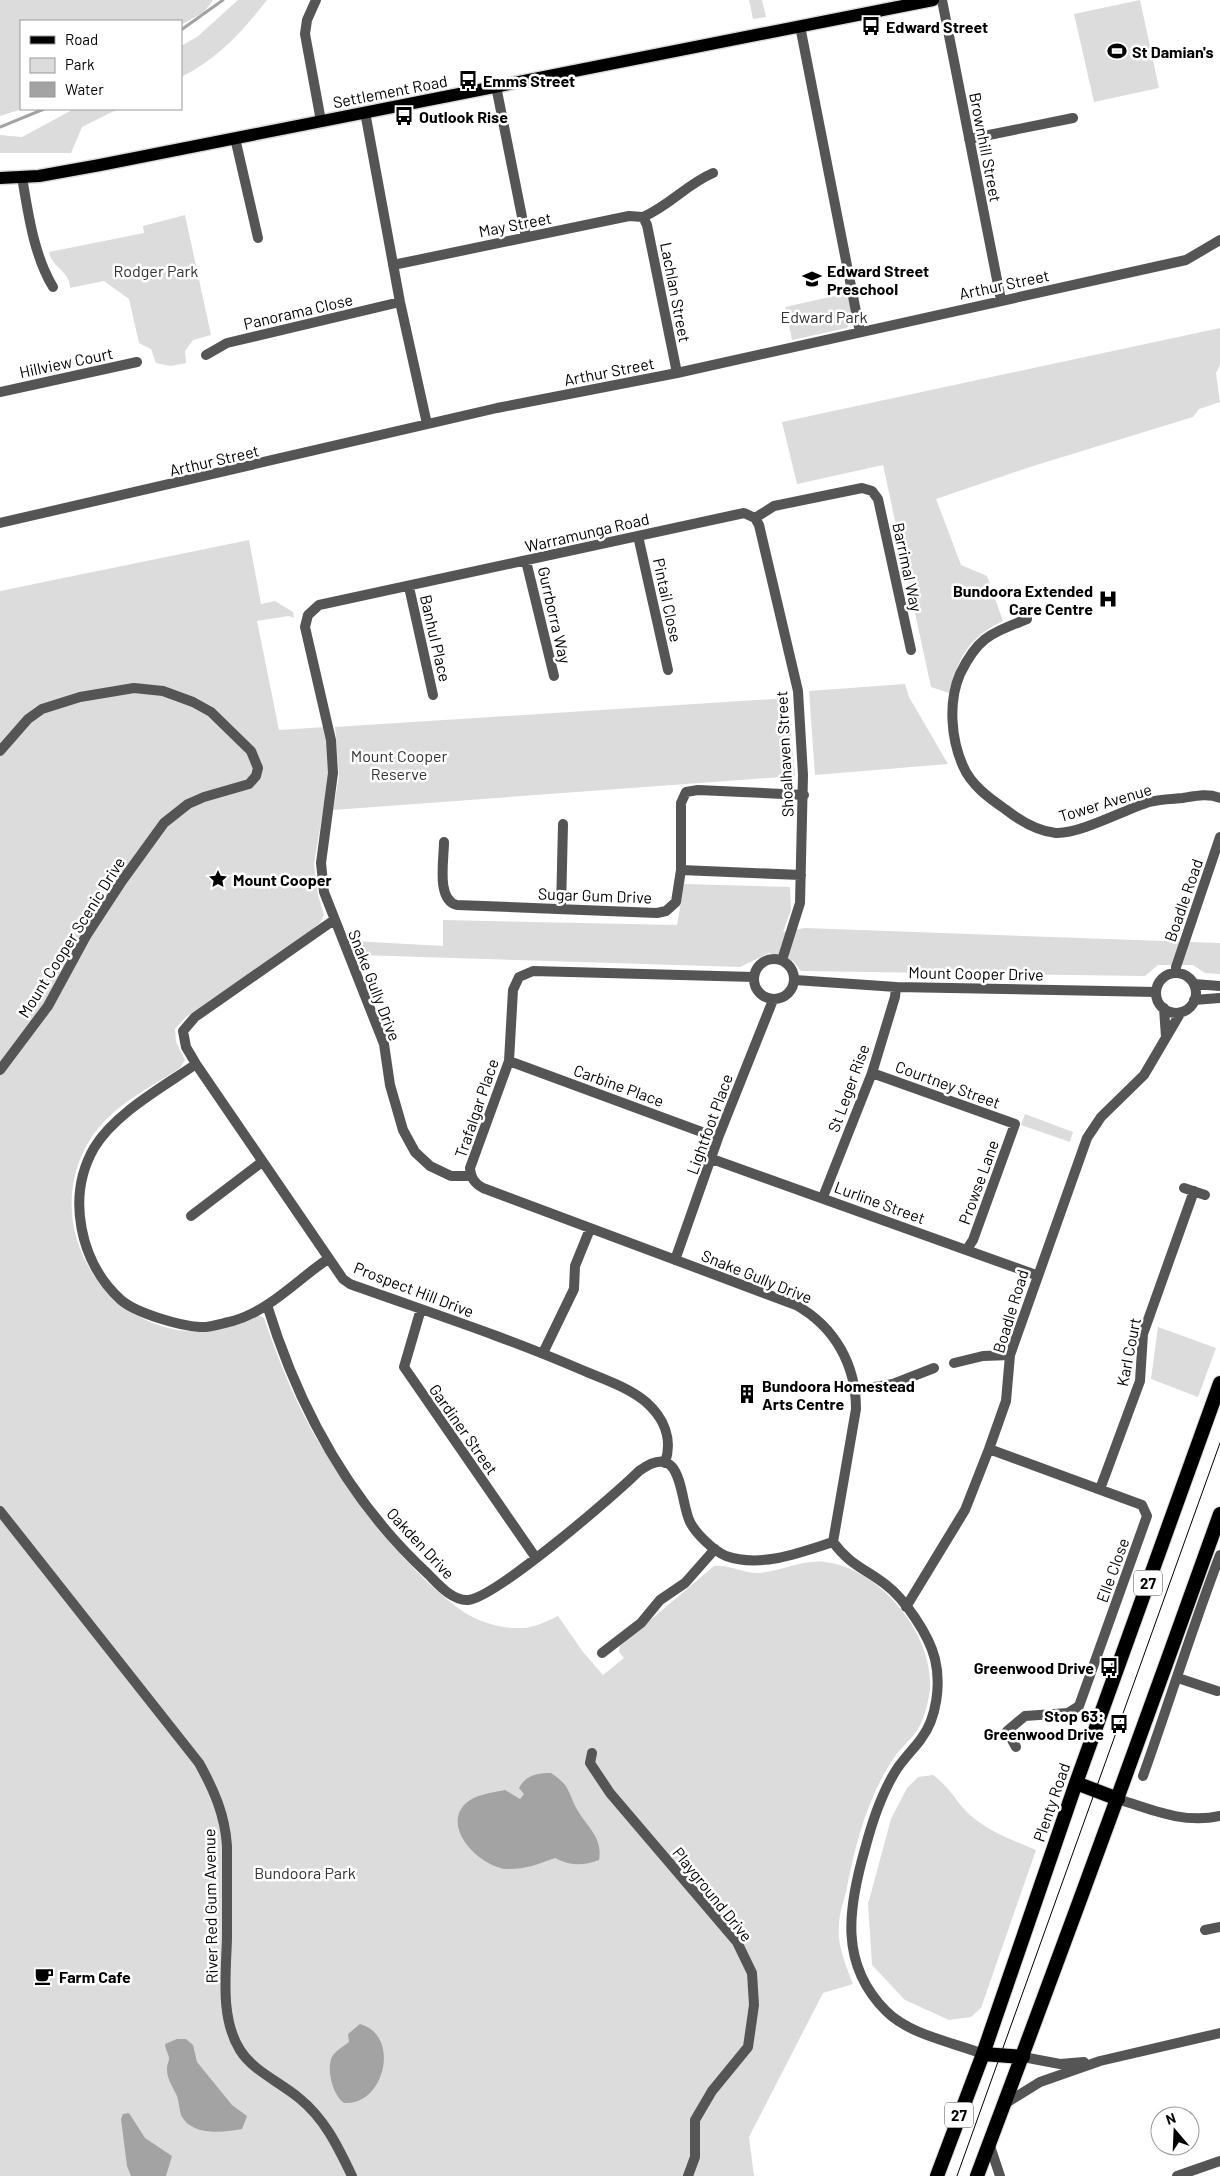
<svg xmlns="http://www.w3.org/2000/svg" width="1220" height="2176" viewBox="0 0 1220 2176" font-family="Barlow,sans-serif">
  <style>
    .green { fill: #dcdcdc }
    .water { fill: #a3a3a3 }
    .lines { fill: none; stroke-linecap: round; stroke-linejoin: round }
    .stream { stroke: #a3a3a3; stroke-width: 3 }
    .primary-casing { stroke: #dbdbdb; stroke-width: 15 }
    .trunk-casing { stroke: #dbdbdb; stroke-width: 16 }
    .minor { stroke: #555; stroke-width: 10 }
    .tertiary { stroke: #555; stroke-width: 10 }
    .primary { stroke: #000; stroke-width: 12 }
    .trunk { stroke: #000; stroke-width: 14 }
    .tram { stroke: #000; stroke-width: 1 }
    .labels { text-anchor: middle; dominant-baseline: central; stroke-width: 5; stroke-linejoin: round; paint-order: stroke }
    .shield { fill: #fff; stroke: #4c4c4c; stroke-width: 1 }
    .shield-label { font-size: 15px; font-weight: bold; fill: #000 }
    .poi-label { font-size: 16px; font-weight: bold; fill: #000; stroke: #fff; text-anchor: start }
    .street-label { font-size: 16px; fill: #000; stroke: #fff }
    .park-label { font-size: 16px; fill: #333; stroke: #fff }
  </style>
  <rect width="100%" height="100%" fill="#fff"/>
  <path class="green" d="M0,0H213L204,12L181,25V21H21L22,109L0,116Z
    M238,0H267C242,32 218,59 181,77V46L197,37Z
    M749,0H762L766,17L753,19Z
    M1140,0L1159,88L1094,102L1074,14Z
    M74,109H118L82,127L71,153H0V135L22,137Z
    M185,215L211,335L193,340L185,351L186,363L171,366L156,363L151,349L139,343L129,299L104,281L70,288C70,271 52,268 49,252L144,233L143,226Z
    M848,293L853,316L847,328L792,340L785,307Z
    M1220,328V365L1216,373L1220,402L1199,409L1193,417L1030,467L936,499L961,565L987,576L1003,621C968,638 959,657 949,693L931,687L883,465L797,484L782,422Z
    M249,540L261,604L275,601L293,612L294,618L289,616L257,621L279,730L325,727L329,759L328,780L314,864L318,895L324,915L321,922L309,932L186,1017L175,1029L176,1042L185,1060L180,1068C149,1088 112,1106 91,1138C50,1202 77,1286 144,1319C158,1326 178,1332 195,1331C215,1330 238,1320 258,1315L264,1318C277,1356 292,1394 311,1429C345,1490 407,1573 464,1612C481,1623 503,1629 522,1628C534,1628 547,1621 558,1616L583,1652L603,1675L624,1658L619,1652L620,1646L714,1566C728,1564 743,1573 758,1573C781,1572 802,1559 825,1562C879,1568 934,1634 930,1689C929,1699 924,1720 918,1729C912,1739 901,1747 894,1758C867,1797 855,1846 846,1892C843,1903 839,1915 839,1926C837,1945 846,1966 853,1984L823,1993L749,2137L754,2176H0V591Z
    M905,684L909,697L948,764L815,775L809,691Z
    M788,698L795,776L333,810L339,777L335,727Z
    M684,884L790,887L791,910L783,932L805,928L1220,943V974L1205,973L1193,965H1158L1145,976L801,971L793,961L769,953L740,967L359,955L353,941L443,946V920L677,925Z
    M1025,1114L1073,1132L1070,1142L1021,1125Z
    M1158,1327L1216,1348L1198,1397L1151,1379Z
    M933,1775C949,1786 956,1802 970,1815C989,1832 1013,1840 1036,1850L981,2008L971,2017L949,2020L905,2000L872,1965L868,1904L891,1819L907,1788L918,1777Z"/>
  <path class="water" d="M551,1773C572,1787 567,1792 578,1811C588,1828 603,1838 599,1860C583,1866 570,1866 555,1858C539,1864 523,1870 506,1869C481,1867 441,1829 465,1804C475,1794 492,1793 505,1790L520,1799L524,1794L519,1788C526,1775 537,1773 551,1773Z
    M360,2024C401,2035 385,2106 344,2103C333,2096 325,2067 333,2055C337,2050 344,2046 349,2042L348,2034Z
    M177,2039H186L193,2045L197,2062L232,2105L247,2116L242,2129C224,2132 192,2137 181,2115C179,2109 179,2102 177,2096C173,2087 166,2078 167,2067C167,2065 169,2061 169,2059C169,2054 165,2049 165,2044Z
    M129,2113L145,2138L172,2156L166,2176H131L127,2166L121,2119L123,2114Z"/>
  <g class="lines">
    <path class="stream" d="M181,30L223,0
      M0,127L44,109"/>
    <g class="primary-casing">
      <path id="primary" d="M0,178L39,176L100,165L933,0"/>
    </g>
    <g class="trunk-casing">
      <path id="trunk" d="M1076,1783L1118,1799
        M983,2054L1023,2057
        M937,2176L983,2054L1076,1783L1220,1383
        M977,2176C1060,1956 1141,1735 1220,1514"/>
    </g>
    <path class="minor" d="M316,0L307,20L305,34L321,121
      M942,0L1001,300
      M800,26L860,332
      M496,86L526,237
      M365,112L400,302L427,424
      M235,138L258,238
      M969,139L1073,118
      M22,177C28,213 34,256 53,287
      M643,217L647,225L677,373
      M643,217C669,206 687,184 713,173
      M393,265L629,216L643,217
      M206,355L227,343L400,302
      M0,392L137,362
      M755,518L759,525L798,691L803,775L800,903L782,960
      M0,523L497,408L677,373L1186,260L1220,240
      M638,536L668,670
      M526,561L554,676
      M409,587L433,695
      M1027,619C990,634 978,637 960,674C948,702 951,739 963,766C971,785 989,798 1005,809C1019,820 1037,831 1056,833C1080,834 1124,810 1149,802C1160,799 1172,799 1183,798C1195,796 1208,793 1220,798
      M0,751L28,719L42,709L80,697L134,688L163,691L193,702L211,712L251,751L258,768L256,776L249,784L204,797L188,804L164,823L122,881L86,936L48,1006L0,1070
      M444,842C444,860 436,900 457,905L657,913L666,911L676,902L681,870L801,875
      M681,870V803L686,792L698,790L804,795
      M561,909L563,824
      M334,920L195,1017L183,1031L186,1047L196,1064L343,1279L350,1284C428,1312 506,1337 582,1370C603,1379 628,1387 646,1402C664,1418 673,1439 665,1463
      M754 979a20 20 0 1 1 40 0a20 20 0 1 1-40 0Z
      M1176,973V967L1220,837
      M1156 993a20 20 0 1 1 40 0a20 20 0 1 1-40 0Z
      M754,977L533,971L519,977L513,990L509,1061L470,1168C471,1178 474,1183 483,1188L796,1305C835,1327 856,1365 856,1409L833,1542C850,1565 864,1568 885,1584C905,1599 929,1635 935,1659C941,1684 937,1718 921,1739C913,1750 902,1760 895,1772C881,1795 872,1822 865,1849C848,1908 839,1964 886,2011C910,2035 952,2042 983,2054
      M795,980L896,987L1156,992
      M1194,984L1220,986
      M1194,1000L1220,998
      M1164,1008L1166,1037
      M509,1061L718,1138
      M196,1064C163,1087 115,1113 94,1148C66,1197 80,1263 121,1300C136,1313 180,1326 200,1327C209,1328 223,1323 233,1321C269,1311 298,1279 328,1259
      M872,1073L1015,1124L973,1240L967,1249
      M712,1159L1036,1275
      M471,1176H451L430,1166L415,1152L403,1130L390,1085L384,1044L324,892L321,863L333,773L331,740L305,627L308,615L319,605L744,513L755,518L774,506L862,488L872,491L878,499L911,650
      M1184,1188L1205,1195
      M823,1197L872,1073L895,997L896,987
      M191,1216L262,1162
      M675,1260L718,1138L773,1000
      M267,1305C298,1406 349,1501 428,1574C438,1584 452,1601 468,1600C495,1598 615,1495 639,1471C684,1438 679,1500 690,1522C696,1534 714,1551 726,1556C760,1568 800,1553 833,1542
      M421,1309L404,1367L536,1558
      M543,1353L574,1289L575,1266L590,1229
      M954,1363L983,1356L1010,1355
      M856,1390L893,1384L934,1368
      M989,1449L1142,1505L1147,1516L1079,1706L1068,1713L1025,1716L1007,1731L1016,1747
      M1100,1489L1140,1381L1143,1334L1194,1191
      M0,1511L199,1763C214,1790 225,1815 227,1846C227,1876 227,1907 227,1938C226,1974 220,2018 240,2050C253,2071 280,2082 299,2098C325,2119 338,2147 352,2176
      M906,1607L965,1510L989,1449L1006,1401L1010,1355L1087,1138L1101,1117L1144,1075L1181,1012
      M602,1653L641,1623L660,1600L685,1583L715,1549
      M1178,1678L1217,1691
      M592,1753L590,1763L610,1793L737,1942L752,1973L754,2005L748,2047L712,2091L695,2120V2157L688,2176
      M1143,1776C1169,1703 1192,1628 1220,1555
      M1205,1930L1220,1927
      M1023,2057L1060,2064L1084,2062
      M1006,2103L1040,2082L1100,2061L1220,2033
      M989,2143L1000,2176
      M1177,2176L1220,2161"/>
    <path class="tertiary" d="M1118,1799C1152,1810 1184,1824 1220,1816"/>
    <use href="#primary" class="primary"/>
    <use href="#trunk" class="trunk"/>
    <path class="tram" d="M957,2176L1220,1443"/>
  </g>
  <defs>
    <g id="bus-bare" transform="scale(1.5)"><path d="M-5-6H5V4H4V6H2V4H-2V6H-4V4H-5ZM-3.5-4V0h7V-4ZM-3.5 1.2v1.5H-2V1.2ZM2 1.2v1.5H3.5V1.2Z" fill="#000" stroke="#fff" stroke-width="2.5" paint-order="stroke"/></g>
    <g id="stadium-bare" transform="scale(1.5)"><path d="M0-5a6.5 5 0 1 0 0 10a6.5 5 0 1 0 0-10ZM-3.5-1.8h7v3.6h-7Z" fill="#000" stroke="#fff" stroke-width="2.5" paint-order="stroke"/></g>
    <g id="school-bare" transform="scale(1.5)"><path d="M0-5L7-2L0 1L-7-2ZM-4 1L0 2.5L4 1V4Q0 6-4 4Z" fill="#000" stroke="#fff" stroke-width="2.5" paint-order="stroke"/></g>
    <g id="hospital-bare" transform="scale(1.5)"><path d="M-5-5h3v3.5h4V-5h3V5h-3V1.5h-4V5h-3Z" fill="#000" stroke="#fff" stroke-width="2.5" paint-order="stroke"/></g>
    <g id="sight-bare" transform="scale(1.5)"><path d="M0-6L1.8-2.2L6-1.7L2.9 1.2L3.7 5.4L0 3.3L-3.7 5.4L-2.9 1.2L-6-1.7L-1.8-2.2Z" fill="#000" stroke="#fff" stroke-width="2.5" paint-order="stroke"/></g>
    <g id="building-bare" transform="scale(1.5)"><path d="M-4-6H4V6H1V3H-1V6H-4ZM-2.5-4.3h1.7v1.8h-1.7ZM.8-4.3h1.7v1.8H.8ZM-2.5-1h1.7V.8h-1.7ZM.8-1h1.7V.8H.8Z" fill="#000" stroke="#fff" stroke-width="2.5" paint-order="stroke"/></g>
    <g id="cafe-bare" transform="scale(1.5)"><path d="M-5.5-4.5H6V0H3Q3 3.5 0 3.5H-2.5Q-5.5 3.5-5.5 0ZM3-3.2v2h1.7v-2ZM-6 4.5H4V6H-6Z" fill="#000" stroke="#fff" stroke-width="2.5" paint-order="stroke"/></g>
  </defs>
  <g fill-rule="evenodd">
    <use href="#bus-bare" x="871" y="26"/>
    <use href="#stadium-bare" x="1117" y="51"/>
    <use href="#bus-bare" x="468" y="80"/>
    <use href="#bus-bare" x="404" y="116"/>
    <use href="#school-bare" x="812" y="279"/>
    <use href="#hospital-bare" x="1108" y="599"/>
    <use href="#sight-bare" x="218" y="879"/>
    <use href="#building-bare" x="747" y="1394"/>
    <use href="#bus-bare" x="1109" y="1667"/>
    <use href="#bus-bare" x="1119" y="1724"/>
    <use href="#cafe-bare" x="44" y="1976"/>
  </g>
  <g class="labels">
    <g class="shield">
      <rect x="1134" y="1570.5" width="28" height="25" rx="4"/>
      <rect x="945" y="2102.5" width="28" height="25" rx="4"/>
    </g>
    <g class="shield-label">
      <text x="1148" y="1583">27</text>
      <text x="959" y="2115">27</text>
    </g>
    <g class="poi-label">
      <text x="886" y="26">Edward Street</text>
      <text x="1132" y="51">St Damian's</text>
      <text x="483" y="80">Emms Street</text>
      <text x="419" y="116">Outlook Rise</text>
      <text x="827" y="270">Edward Street<tspan x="827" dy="18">Preschool</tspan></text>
      <text x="1093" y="590" text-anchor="end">Bundoora Extended<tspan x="1093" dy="18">Care Centre</tspan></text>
      <text x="233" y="879">Mount Cooper</text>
      <text x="762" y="1385">Bundoora Homestead<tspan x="762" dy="18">Arts Centre</tspan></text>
      <text x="1094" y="1667" text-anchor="end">Greenwood Drive</text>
      <text x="1104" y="1715" text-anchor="end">Stop 63:<tspan x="1104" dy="18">Greenwood Drive</tspan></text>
      <text x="59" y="1976">Farm Cafe</text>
    </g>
    <g class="street-label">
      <text transform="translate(390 91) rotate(-11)">Settlement Road</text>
      <text transform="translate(986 147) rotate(79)">Brownhill Street</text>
      <text transform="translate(515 224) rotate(-11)">May Street</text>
      <text transform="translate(1004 284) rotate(-12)">Arthur Street</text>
      <text transform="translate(676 292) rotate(79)">Lachlan Street</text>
      <text transform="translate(298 311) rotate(-13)">Panorama Close</text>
      <text transform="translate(66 362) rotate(-12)">Hillview Court</text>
      <text transform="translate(609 371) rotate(-11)">Arthur Street</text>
      <text transform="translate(214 460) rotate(-13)">Arthur Street</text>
      <text transform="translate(587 532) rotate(-13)">Warramunga Road</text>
      <text transform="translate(908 567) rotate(78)">Barrimal Way</text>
      <text transform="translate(668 600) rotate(78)">Pintail Close</text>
      <text transform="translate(555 615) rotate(77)">Gurrborra Way</text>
      <text transform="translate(436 638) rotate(77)">Banhul Place</text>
      <text transform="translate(784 754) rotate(-93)">Shoalhaven Street</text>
      <text transform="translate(1105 802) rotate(-17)">Tower Avenue</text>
      <text transform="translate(595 895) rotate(2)">Sugar Gum Drive</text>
      <text transform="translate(1183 900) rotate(-71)">Boadle Road</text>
      <text transform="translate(71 937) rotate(-58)">Mount Cooper Scenic Drive</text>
      <text transform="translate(976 973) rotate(1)">Mount Cooper Drive</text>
      <text transform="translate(375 985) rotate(69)">Snake Gully Drive</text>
      <text transform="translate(948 1084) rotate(20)">Courtney Street</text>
      <text transform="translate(619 1085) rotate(20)">Carbine Place</text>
      <text transform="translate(848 1088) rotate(-70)">St Leger Rise</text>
      <text transform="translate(476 1108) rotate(-71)">Trafalgar Place</text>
      <text transform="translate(709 1124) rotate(-70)">Lightfoot Place</text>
      <text transform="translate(978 1182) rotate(-70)">Prowse Lane</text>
      <text transform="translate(880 1202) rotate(20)">Lurline Street</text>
      <text transform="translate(757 1276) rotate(22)">Snake Gully Drive</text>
      <text transform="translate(414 1289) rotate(21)">Prospect Hill Drive</text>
      <text transform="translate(1010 1311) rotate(-73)">Boadle Road</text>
      <text transform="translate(1128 1352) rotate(-79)">Karl Court</text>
      <text transform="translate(464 1429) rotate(55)">Gardiner Street</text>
      <text transform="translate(421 1543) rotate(47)">Oakden Drive</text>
      <text transform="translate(1112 1570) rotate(-70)">Elle Close</text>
      <text transform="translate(1051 1802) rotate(-71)">Plenty Road</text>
      <text transform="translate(713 1894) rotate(51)">Playground Drive</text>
      <text transform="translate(210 1906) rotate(-91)">River Red Gum Avenue</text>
    </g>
    <g class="park-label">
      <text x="156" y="270">Rodger Park</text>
      <text x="824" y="316">Edward Park</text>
      <text x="399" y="755">Mount Cooper<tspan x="399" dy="18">Reserve</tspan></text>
      <text x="305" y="1872">Bundoora Park</text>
    </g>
  </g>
  <rect x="20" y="20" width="162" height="90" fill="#ffffff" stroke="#999999"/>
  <rect x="30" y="36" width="25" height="8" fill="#000000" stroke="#999999"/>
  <text x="65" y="45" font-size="15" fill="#000000">Road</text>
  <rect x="30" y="58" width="25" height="15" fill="#dcdcdc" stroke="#999999"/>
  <text x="65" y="70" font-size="15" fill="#000000">Park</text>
  <rect x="30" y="82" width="25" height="15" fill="#a3a3a3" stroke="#999999"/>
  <text x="65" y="95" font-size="15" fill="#000000">Water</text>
  <g transform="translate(1175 2131) rotate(341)"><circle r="24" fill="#ffffff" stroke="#999999"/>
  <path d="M0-4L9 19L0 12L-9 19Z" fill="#000000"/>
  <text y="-8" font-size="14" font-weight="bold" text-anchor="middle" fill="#000000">N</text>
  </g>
</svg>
